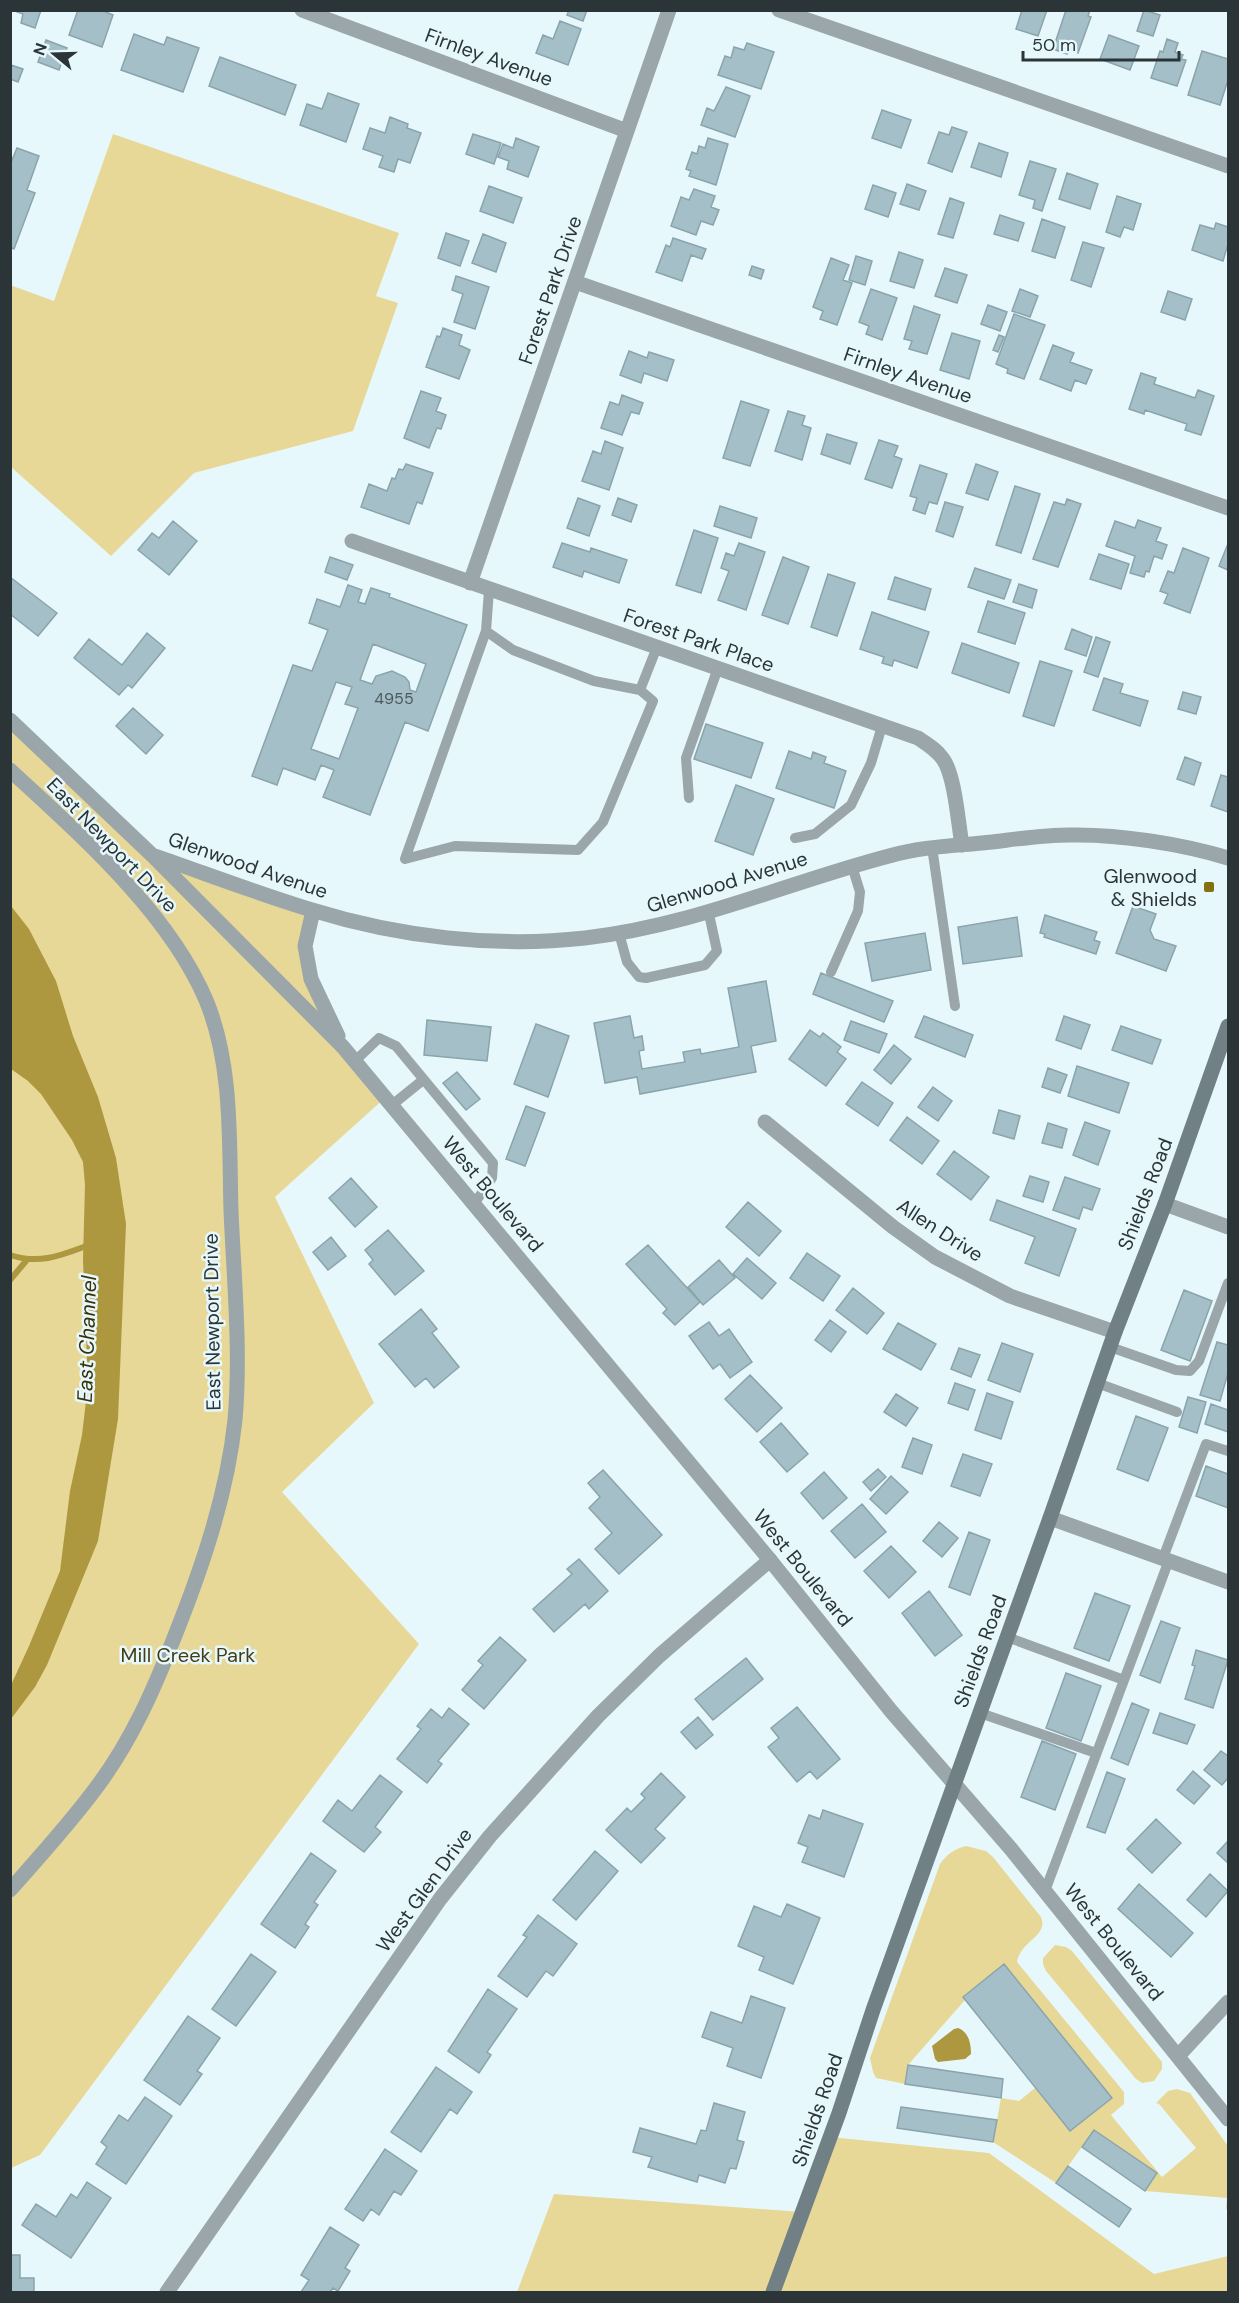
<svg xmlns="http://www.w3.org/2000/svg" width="1239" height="2303" viewBox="0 0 1239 2303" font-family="'DM Sans',sans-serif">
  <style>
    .green { fill: #e8d897 }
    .water { fill: #ad973f }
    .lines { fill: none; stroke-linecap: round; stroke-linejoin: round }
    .stream { stroke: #ad973f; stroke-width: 6 }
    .building { fill: #a4bfc7; stroke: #8aa4ac; stroke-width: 1.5; fill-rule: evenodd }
    .service { stroke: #9aa6a9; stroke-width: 10 }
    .minor { stroke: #9aa6a9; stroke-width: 15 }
    .tertiary { stroke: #9aa6a9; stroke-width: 15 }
    .secondary { stroke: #708085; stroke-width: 15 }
    .poi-dot { fill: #857011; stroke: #e7f8fd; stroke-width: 2 }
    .labels { text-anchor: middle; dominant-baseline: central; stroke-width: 5; stroke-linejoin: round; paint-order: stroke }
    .number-label { font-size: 16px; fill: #49585c }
    .street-label { font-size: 20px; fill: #2b3538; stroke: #e7f8fd }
    .poi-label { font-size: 20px; fill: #2b3538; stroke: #e7f8fd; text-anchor: end }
    .park-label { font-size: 20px; fill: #453c16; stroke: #e7f8fd }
    .water-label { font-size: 21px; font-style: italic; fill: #3b320b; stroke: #e7f8fd }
  </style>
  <rect width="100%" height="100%" fill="#e7f8fd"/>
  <path class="green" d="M113,134L399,233L376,296L398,303L353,431L194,473L111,556L11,467L10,285L54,301Z
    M10,720L152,855L313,911L305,946L343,1047L386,1097L275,1197L374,1403L282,1492L419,1644L40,2155L11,2168Z
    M966,1846L986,1851L993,1857L1041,1917C1049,1936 1021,1940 1017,1962L1124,2092V2104L1111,2115L1162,2177L1196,2148L1159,2104L1156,2103L1168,2091L1177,2089L1190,2093L1228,2146V2209H1226L1227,2198L1145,2191L1156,2173L1094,2130L1056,2183L993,2142L1001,2098L1019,2101L1035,2088L1070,2131L1111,2098L1004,1964L963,1997L965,2000L908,2065L905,2084L876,2078L873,2072L870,2058L940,1864C947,1854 954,1849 966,1846Z
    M1055,1945L1066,1947L1072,1951L1162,2062V2069L1154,2081L1142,2083L1136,2079L1046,1971L1043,1964V1958Z
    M830,2137L989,2153L1154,2274L1228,2256V2292H517L554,2194L802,2212Z"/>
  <path class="water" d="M11,906L29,929L56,981L73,1036L98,1097L116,1158L126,1224L118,1419L98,1541L47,1665L35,1687L11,1719V1685L29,1646L60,1571L70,1491L82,1435L88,1384L83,1260L85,1185L83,1162L72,1140L41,1094L28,1081L11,1069Z
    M958,2028C969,2032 971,2044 971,2054L965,2059L938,2062L935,2059L932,2046L954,2029Z"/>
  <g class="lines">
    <path class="stream" d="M10,1255C40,1265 62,1255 89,1245
      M10,1280L26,1261"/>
  </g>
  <path class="building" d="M12,10H41L35,28L21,23L23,14Z
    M78,10H101L113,15L102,47L69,35Z
    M569,10H587L583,21L567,15Z
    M1022,10H1047L1038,36L1016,29Z
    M1066,10H1090L1088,16L1091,17L1078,53L1069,49L1067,54L1053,49Z
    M1144,10L1160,15L1153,36L1137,31Z
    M560,21L581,29L568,65L536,53L543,35L553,39Z
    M134,34L164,45L167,37L199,48L183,92L121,70Z
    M1109,35L1139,46L1130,70L1100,59Z
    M1167,39L1178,43L1175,52L1183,55L1181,59L1186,60L1177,86L1151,78L1160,51L1163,52Z
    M46,40L67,48L59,70L38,62Z
    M747,43L774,52L761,89L718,75L725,56L731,58L734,47L744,50Z
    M1202,51L1228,59V80L1220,105L1188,95Z
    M220,57L296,85L285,115L209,86Z
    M11,65L23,69L18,82L10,79Z
    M726,87L750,96L735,137L701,125L707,108L714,111Z
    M328,93L359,104L346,142L300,125L307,104L322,109Z
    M882,110L911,120L901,148L872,138Z
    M390,117L408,124L407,128L421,133L410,163L398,159L394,172L379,167L383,156L363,149L370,128L385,133Z
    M952,127L967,132L952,172L928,163L939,132L949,135Z
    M473,134L501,143L494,164L466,154Z
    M516,138L539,147L528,177L507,169L509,161L498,157L503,144L513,148Z
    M708,138L728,144L716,185L689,176L691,171L686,169L692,152L697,154L699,146L705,148Z
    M979,143L1008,153L1001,177L971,167Z
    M17,148L39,156L27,190L35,193L14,249L10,247V165Z
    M1030,161L1056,169L1042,211L1033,208L1035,200L1019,195Z
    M1067,173L1098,184L1090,209L1059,199Z
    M907,184L926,191L919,210L900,204Z
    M873,185L896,193L888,217L865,209Z
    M489,186L522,198L513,223L480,211Z
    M694,189L715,196L711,207L719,210L713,225L701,221L696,235L671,226L681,197L689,200Z
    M1117,196L1141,204L1133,230L1124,227L1120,237L1106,232Z
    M950,198L964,203L953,238L938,234Z
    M1000,215L1024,223L1018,241L994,234Z
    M1042,219L1065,227L1055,258L1032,251Z
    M1216,223L1228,227V244L1223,261L1192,250L1200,225L1214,229Z
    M446,233L469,241L460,266L438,258Z
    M483,234L506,243L496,272L472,263Z
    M673,238L706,249L702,259L691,255L682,281L656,272L666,245L670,247Z
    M1083,242L1104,248L1091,287L1071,280Z
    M899,252L923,260L914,288L890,281Z
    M856,256L872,261L865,285L849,280Z
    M831,258L849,265L843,280L852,283L837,325L820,319L823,311L813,307Z
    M752,266L764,270L761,279L749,275Z
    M945,268L967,275L957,303L935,296Z
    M456,276L489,287L475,329L454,322L463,294L452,290Z
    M871,289L897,298L882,340L866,334L869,326L859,322Z
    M1020,289L1038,296L1030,317L1012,311Z
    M1168,291L1192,299L1185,320L1161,312Z
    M988,305L1007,312L1000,331L981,324Z
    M914,306L940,315L927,354L909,349L912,341L904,339Z
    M1014,314L1045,325L1024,379L1007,373L1008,369L996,364Z
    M443,328L462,335L459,345L470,350L459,379L426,367L437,336L440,337Z
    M952,333L980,341L969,379L940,370Z
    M999,335L1004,337L998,352L993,350Z
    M1053,345L1074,353L1070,362L1092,370L1086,384L1075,380L1071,391L1040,379Z
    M629,351L647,358L649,352L674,360L667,381L644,373L641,383L620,375Z
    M1141,373L1156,378L1154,384L1195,398L1198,390L1214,396L1201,435L1185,430L1187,424L1145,410L1144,414L1129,409Z
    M421,391L441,398L436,411L446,415L441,429L437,428L429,448L404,438Z
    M622,395L643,403L639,414L631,412L622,435L601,428L610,402L619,405Z
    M741,401L769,410L750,466L723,458Z
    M788,411L805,416L802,425L811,428L802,460L775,451Z
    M827,434L857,443L850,464L821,454Z
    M879,440L898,446L894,456L902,459L892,488L865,479Z
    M605,441L623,448L609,490L582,481L593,451L601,454Z
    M406,464L433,473L422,504L417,502L409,524L361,507L369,484L387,491L392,478L395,479L399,469L403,470Z
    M976,464L998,472L988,500L966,493Z
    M920,465L947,474L937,504L929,502L925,514L913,510L917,498L910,496Z
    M1015,486L1040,494L1021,553L996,545Z
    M578,498L600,506L589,536L567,528Z
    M618,498L637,505L631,522L612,515Z
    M1067,499L1081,504L1058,567L1033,559L1054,502L1065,505Z
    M945,502L963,507L953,537L936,531Z
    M720,506L757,518L751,538L714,526Z
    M1138,520L1161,528L1156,541L1167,545L1162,559L1154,556L1149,572L1146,571L1144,577L1130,573L1135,556L1106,546L1115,521L1135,528Z
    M173,521L197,541L169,575L138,550L152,533L159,538Z
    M694,530L718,538L701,593L676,585Z
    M562,543L590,552L591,548L627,560L619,583L584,571L582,577L553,567Z
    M739,543L765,552L746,610L718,600L729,571L721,568L726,553L734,556Z
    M1227,546L1228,547V570L1219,566Z
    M1183,548L1209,558L1190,613L1164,603L1168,594L1160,591L1168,571L1174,573Z
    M1099,554L1129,564L1121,589L1090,579Z
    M330,557L353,565L347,580L325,572Z
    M783,557L809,567L788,624L762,615Z
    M975,568L1011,580L1004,599L968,587Z
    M828,574L855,583L837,636L811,627Z
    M10,577L57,613L38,636L10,614Z
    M895,577L931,589L925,610L888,599Z
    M1019,584L1037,590L1032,608L1013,602Z
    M348,585L362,590L358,602L365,604L371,588L390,594L389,597L467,625L428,731L405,722L370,815L323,797L334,770L321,765L315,780L283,768L277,785L252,776L293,665L312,671L328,630L309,623L317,599L340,607ZM373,644L426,664L416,692L410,690L409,682L405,677L392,671L376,676L372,684L360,680ZM336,682L352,687L345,704L358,708L339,759L311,749Z
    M988,601L1025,613L1015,644L978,632Z
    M872,612L929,632L917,668L894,660L892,666L882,663L884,657L860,649Z
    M1072,629L1092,637L1086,656L1065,649Z
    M147,633L165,648L132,688L128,685L119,695L74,658L89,639L122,665Z
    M1096,637L1110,642L1098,677L1084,672Z
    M962,643L1019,663L1009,693L952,673Z
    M1040,661L1072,671L1054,726L1023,716Z
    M1104,678L1123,684L1120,693L1148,701L1140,726L1093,710Z
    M1183,692L1201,697L1196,714L1178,709Z
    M133,708L163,735L146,754L116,726Z
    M706,724L763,743L751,778L694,759Z
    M789,751L811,759L813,752L826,757L824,763L846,771L834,808L776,788Z
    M1185,757L1201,763L1194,785L1177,779Z
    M1221,775L1228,777V812L1211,806Z
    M736,785L774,799L753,855L715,841Z
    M1133,906L1156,914L1150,930L1154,939L1176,946L1166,971L1116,953Z
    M1045,915L1097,932L1094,940L1100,942L1096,954L1044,937L1045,934L1040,933Z
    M1017,917L1022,956L963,964L958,927Z
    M925,933L931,970L872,981L865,943Z
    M821,973L893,1001L884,1022L813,994Z
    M766,981L776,1041L751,1046L756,1072L640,1094L637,1077L605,1083L594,1023L630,1016L634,1038L642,1036L644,1050L639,1051L642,1069L685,1062L683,1052L700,1049L701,1054L739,1047L728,988Z
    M924,1016L973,1035L965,1057L915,1037Z
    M1064,1016L1090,1025L1081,1049L1056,1040Z
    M427,1020L491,1027L487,1061L424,1055Z
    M851,1021L887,1034L879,1053L844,1040Z
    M536,1024L569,1036L548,1097L514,1084Z
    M1121,1026L1161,1040L1152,1064L1112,1050Z
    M810,1030L820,1037L823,1033L841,1047L837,1052L846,1059L826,1086L789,1059Z
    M894,1045L911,1059L891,1084L874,1070Z
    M1077,1066L1129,1083L1119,1113L1068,1096Z
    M1048,1068L1067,1075L1060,1093L1042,1087Z
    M457,1072L480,1099L466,1110L443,1083Z
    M862,1082L893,1103L878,1126L846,1104Z
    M933,1087L952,1101L938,1121L918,1107Z
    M526,1106L545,1113L525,1166L506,1159Z
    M999,1110L1020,1116L1014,1139L993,1133Z
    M907,1117L939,1141L922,1164L890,1140Z
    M1085,1122L1110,1131L1098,1165L1073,1155Z
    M1048,1123L1067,1129L1062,1148L1042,1143Z
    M954,1151L989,1177L971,1200L937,1174Z
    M1030,1176L1049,1182L1043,1202L1023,1196Z
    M1065,1177L1100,1189L1092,1210L1083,1207L1079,1219L1053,1210Z
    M351,1178L377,1207L355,1227L329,1198Z
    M997,1200L1076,1229L1059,1276L1025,1263L1035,1237L990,1220Z
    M748,1202L781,1231L759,1256L726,1227Z
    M388,1230L424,1271L395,1295L369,1264L373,1260L365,1250Z
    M331,1237L346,1256L328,1270L313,1252Z
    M648,1245L700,1302L675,1325L663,1313L667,1309L626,1264Z
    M807,1253L840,1276L823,1301L790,1278Z
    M747,1258L776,1283L762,1299L733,1274Z
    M719,1260L735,1278L703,1305L688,1287Z
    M853,1288L884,1313L867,1334L836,1310Z
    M1184,1290L1212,1301L1190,1361L1161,1350Z
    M421,1309L437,1329L432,1333L459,1367L434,1388L426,1378L415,1387L379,1344Z
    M830,1320L846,1332L831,1352L815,1340Z
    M709,1322L719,1336L729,1329L752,1362L730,1378L720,1364L713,1369L689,1336Z
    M898,1323L936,1344L921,1370L883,1349Z
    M1217,1342L1228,1345V1373L1220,1401L1200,1395Z
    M1002,1343L1033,1354L1020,1392L988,1380Z
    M959,1348L980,1355L971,1377L951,1369Z
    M750,1375L782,1408L757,1432L725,1399Z
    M955,1383L975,1390L968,1410L948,1403Z
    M987,1393L1013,1402L1001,1439L975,1430Z
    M896,1394L918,1408L906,1426L884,1412Z
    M1188,1397L1206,1402L1197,1433L1179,1427Z
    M1211,1404L1228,1410V1432L1205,1424Z
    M1136,1416L1168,1428L1148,1481L1117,1469Z
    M781,1423L808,1454L787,1472L760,1442Z
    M913,1438L932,1445L922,1474L902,1467Z
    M963,1454L992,1464L980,1496L951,1486Z
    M1206,1466L1228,1474V1508L1196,1496Z
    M878,1469L886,1477L871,1491L863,1482Z
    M603,1470L662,1535L619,1574L595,1549L612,1533L589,1508L600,1497L588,1483Z
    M824,1472L847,1498L823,1519L801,1493Z
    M891,1476L908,1492L886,1514L870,1499Z
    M862,1504L886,1532L855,1558L831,1531Z
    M939,1522L958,1538L942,1557L923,1541Z
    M969,1532L990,1540L970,1595L949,1587Z
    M891,1546L916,1572L889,1598L864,1571Z
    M579,1559L608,1591L589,1609L585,1604L554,1632L533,1609L572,1574L567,1569Z
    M929,1591L962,1635L935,1656L902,1613Z
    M1095,1593L1130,1606L1109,1661L1074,1648Z
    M1161,1621L1180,1628L1160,1683L1140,1675Z
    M500,1637L526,1660L484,1709L462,1690L483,1665L478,1661Z
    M1196,1650L1228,1660L1213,1708L1185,1699L1195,1666L1192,1665Z
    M746,1658L763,1679L713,1720L695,1699Z
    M1066,1673L1101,1686L1081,1741L1046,1728Z
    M1132,1703L1149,1710L1128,1765L1111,1758Z
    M797,1707L840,1759L817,1779L810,1771L797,1782L768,1747L779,1738L771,1728Z
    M449,1708L469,1724L438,1761L442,1764L427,1783L397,1759L421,1729L417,1726L431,1709L442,1718Z
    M1160,1713L1195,1725L1187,1744L1153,1733Z
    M698,1717L713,1735L696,1749L681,1732Z
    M1042,1741L1076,1754L1055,1810L1021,1797Z
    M1221,1751L1228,1756V1778L1222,1785L1204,1770Z
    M1193,1771L1210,1786L1194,1804L1177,1790Z
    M1107,1772L1125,1779L1105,1833L1087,1827Z
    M661,1773L685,1797L655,1829L665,1838L641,1863L606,1830L627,1808L631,1812L645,1798L641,1794Z
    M380,1775L402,1792L375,1827L381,1832L364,1852L323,1821L338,1800L352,1811Z
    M823,1810L863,1824L844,1877L802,1862L808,1847L798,1843L809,1815L820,1819Z
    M1156,1819L1181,1843L1152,1873L1127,1849Z
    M1228,1841V1863L1217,1853Z
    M595,1851L618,1871L576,1920L553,1900Z
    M311,1853L336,1871L314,1902L318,1905L305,1924L309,1927L295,1948L261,1924Z
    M1210,1874L1228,1891L1206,1917L1187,1900Z
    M1139,1884L1193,1933L1171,1957L1118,1909Z
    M787,1904L820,1918L793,1984L759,1970L764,1957L738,1946L754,1906L781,1917Z
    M538,1915L577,1944L553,1976L546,1971L527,1997L498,1976L527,1937L523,1935Z
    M251,1954L276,1972L236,2026L212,2009Z
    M1004,1964L1112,2098L1070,2131L963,1997Z
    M488,1989L517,2009L487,2052L491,2055L479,2073L448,2051Z
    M751,1996L785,2008L761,2078L727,2066L733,2048L702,2037L711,2012L742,2023Z
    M188,2016L220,2038L197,2071L202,2074L180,2105L144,2080Z
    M908,2065L1003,2079L1001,2098L905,2084Z
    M436,2067L472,2092L457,2114L450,2109L421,2152L391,2132Z
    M145,2097L172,2116L126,2184L96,2164L107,2147L101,2142L119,2115L128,2121Z
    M714,2103L745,2112L737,2140L744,2142L736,2169L730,2168L725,2183L699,2175L697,2182L648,2167L652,2157L633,2152L640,2128L696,2144L701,2130L706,2131Z
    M901,2107L997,2120L993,2142L897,2128Z
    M1094,2130L1157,2173L1145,2191L1082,2147Z
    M385,2149L417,2171L401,2195L394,2191L379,2215L371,2209L363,2221L345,2209Z
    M1068,2166L1131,2209L1119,2227L1056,2183Z
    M87,2182L111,2198L71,2258L22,2225L36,2204L56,2217L71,2194L77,2198Z
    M330,2227L359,2245L345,2268L350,2271L338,2291L333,2288L330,2292H301L309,2280L301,2275Z
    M10,2255H20V2278H34V2292H10Z"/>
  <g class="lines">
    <path class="service" d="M489,590L486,631L405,859L455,846L578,850L603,822L653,701L640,690L657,647
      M486,631L513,650L594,681L640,690
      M689,798L686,758L718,668
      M795,838L815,834L851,805L871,763L882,726
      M932,847L955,1006
      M619,933L627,962L639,977L646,978L705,965L717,951L709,914
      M831,972L858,911L860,892L852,866
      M355,1061L379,1038L396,1046L493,1163L492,1178L474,1204
      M392,1105L423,1080
      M1110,1347L1176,1370L1190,1371L1199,1361L1228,1283
      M1097,1383L1177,1412
      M1163,1558L1206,1444L1228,1451
      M1007,1637L1124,1680
      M980,1713L1096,1753
      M1045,1891L1169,1560"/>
    <path class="minor" d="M302,10L627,131
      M779,10L1228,166
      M575,282L1228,508
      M352,541L918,738C927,744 936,749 943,759C955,776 958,822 962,845
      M470,583L669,10
      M10,770C80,835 168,911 206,1000C233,1065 229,1142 231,1211C234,1279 241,1353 235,1420C227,1495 202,1568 174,1638C154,1689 132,1739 99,1784C72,1821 41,1855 10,1890
      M765,1122L893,1227L935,1257L1010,1296L1115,1332
      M1165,1204L1228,1227
      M1050,1518L1228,1582
      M1179,2055L1228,2002
      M167,2292L440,1899L490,1836L598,1716L659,1656L770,1560"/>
    <path class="tertiary" d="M10,720L152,855L343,1047L770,1560L891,1711L1011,1849L1228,2119
      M155,856C207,874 259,894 312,910C399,937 495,948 585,938C692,926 786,883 889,856C920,847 951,846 982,843C1011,840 1041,835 1070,835C1119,834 1182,844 1228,858
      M313,911L305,946L311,979L338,1036"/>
    <path class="secondary" d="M773,2292L839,2113L873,2010L1050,1518L1115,1332L1165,1204L1228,1026"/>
  </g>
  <rect class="poi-dot" x="1203" y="881" width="12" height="12" rx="3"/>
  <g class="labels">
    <g class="number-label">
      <text x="394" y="698">4955</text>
    </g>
    <g class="street-label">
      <text transform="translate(489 57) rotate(20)">Firnley Avenue</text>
      <text transform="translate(550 290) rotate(-71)">Forest Park Drive</text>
      <text transform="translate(908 375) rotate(19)">Firnley Avenue</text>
      <text transform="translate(699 640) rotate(19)">Forest Park Place</text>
      <text transform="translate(112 845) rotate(46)">East Newport Drive</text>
      <text transform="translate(248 865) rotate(19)">Glenwood Avenue</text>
      <text transform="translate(727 882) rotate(-17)">Glenwood Avenue</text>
      <text transform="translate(493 1194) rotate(50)">West Boulevard</text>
      <text transform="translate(1145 1194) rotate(-69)">Shields Road</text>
      <text transform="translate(940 1230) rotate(33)">Allen Drive</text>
      <text transform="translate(212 1322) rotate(-91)">East Newport Drive</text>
      <text transform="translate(803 1568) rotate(51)">West Boulevard</text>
      <text transform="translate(980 1651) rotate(-70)">Shields Road</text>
      <text transform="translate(424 1890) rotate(-54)">West Glen Drive</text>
      <text transform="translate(1114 1942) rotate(51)">West Boulevard</text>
      <text transform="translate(817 2110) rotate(-71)">Shields Road</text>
    </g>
    <g class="poi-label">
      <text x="1197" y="876">Glenwood<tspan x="1197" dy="23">&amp; Shields</tspan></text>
    </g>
    <g class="park-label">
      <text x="188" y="1655">Mill Creek Park</text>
    </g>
    <g class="water-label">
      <text transform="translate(87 1339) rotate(-88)">East Channel</text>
    </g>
  </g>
  <rect width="1239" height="2303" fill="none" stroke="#2b3538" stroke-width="24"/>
  <g transform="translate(54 54) rotate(289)" stroke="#e7f8fd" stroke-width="4.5" paint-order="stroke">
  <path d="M0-4.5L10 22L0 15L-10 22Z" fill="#2b3538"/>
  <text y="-9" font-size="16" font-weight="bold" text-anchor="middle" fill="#2b3538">N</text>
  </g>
  <path d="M1023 51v9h156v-9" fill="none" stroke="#2b3538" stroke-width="3"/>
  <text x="1032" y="51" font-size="18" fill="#2b3538" stroke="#e7f8fd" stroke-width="4.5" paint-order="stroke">50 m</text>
</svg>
